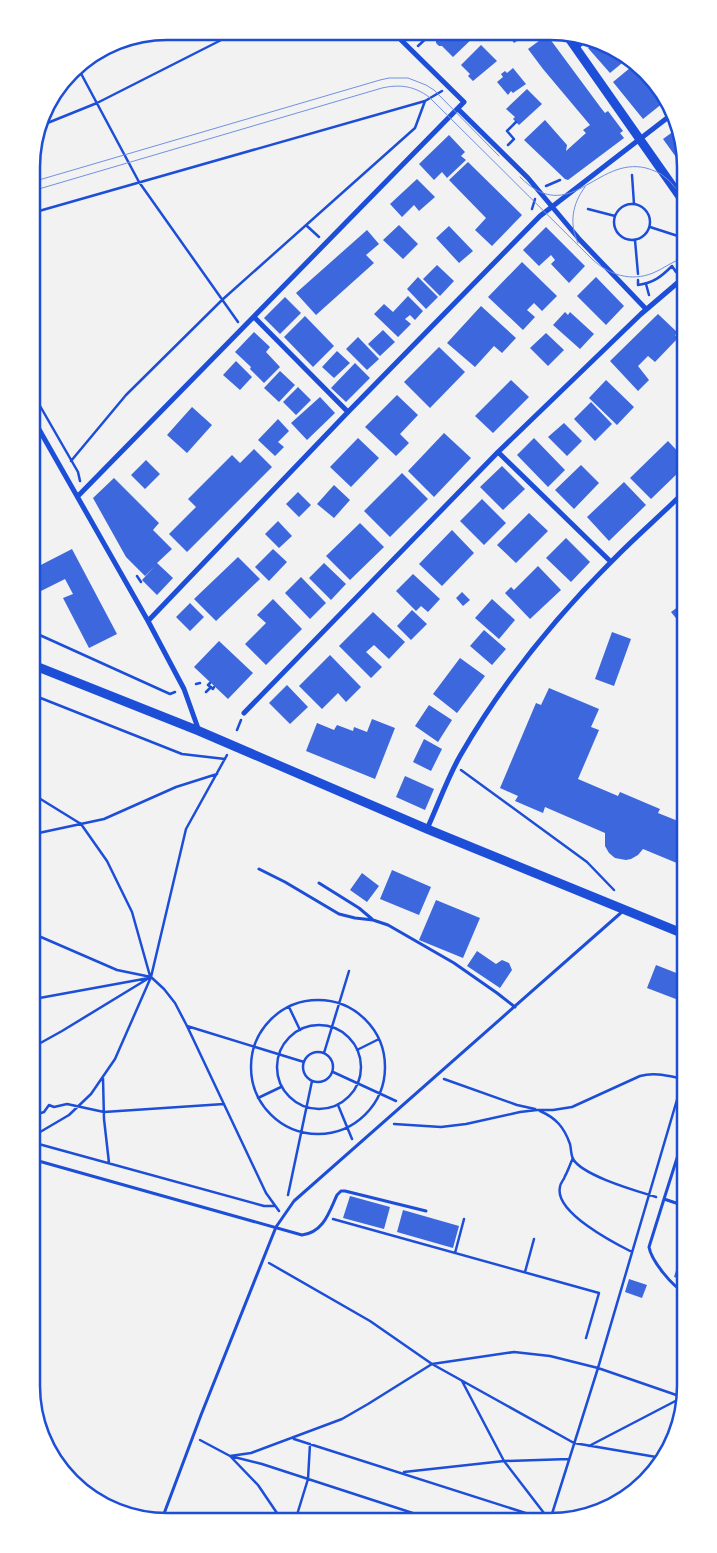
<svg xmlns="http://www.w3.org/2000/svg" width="717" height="1553" viewBox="0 0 717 1553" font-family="'Golos Text',sans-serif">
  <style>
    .building { fill: #3d67dc }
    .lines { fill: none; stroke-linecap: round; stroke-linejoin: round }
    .path { stroke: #1d4ed8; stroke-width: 2.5 }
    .service { stroke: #1d4ed8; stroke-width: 3 }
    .minor { stroke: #1d4ed8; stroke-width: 5 }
    .tertiary { stroke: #1d4ed8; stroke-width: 9 }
    .tram { stroke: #7290e2; stroke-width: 1 }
    .rim { fill: none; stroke: #1d4ed8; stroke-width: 2.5 }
  </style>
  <rect width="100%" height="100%" fill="#f2f2f2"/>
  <path class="building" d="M443,33H462L464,36L467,33H474L476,35L453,57L442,46H439L436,43V39Z
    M507,33L528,34L514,43Z
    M547,35L601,108L605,113L608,111L623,131L620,133L624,138L568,180L565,179L524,140L545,120L567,145L566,151L586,133L583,130L590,125L543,69L528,49Z
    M594,43L627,59L610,73L588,48Z
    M481,45L497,61L473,81L468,76L470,74L461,65Z
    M636,63L646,75L663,103L643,119L613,82Z
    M513,68L526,84L513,93L511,91L508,95L497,82L503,77L501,74L505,71L507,73Z
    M527,89L542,104L519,125L513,119L515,117L506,109Z
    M678,128L681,132V164L663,139Z
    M449,135L465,152L461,156L466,160L447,178L442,172L434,180L419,164Z
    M468,162L522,215L492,246L475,230L486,218L449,180Z
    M417,179L435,197L419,211L414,205L402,217L390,204Z
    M399,225L418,244L403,259L383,240Z
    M449,226L473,251L459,263L436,238Z
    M546,227L585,266L569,283L551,264L555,260L551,255L539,266L523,250Z
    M367,230L379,244L366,255L374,263L316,315L296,293Z
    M522,262L557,296L542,311L534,303L527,310L535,317L523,330L488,297Z
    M437,265L454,281L440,296L423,279Z
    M418,277L438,297L426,309L407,289Z
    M596,277L624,306L606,325L577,296Z
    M408,296L423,311L415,320L410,315L405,319L411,324L398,337L374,314L384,304L393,312Z
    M285,297L301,313L280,334L264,318Z
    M481,306L516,338L502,353L494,346L475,367L447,343Z
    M565,312L568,315L570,312L594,334L580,349L553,325Z
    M658,314L678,333L675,335L678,338L655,362L648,356L638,366L649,380L638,391L610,361Z
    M305,316L334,346L313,367L284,337Z
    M383,330L395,342L380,356L368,344Z
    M254,332L270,347L266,352L280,367L264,383L250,369L251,367L235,352Z
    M546,333L564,350L548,366L530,348Z
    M358,337L379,359L367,370L346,349Z
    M439,347L465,372L430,408L404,382Z
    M337,351L350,363L334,378L322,367Z
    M236,361L252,377L240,390L223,375Z
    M355,363L370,378L346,402L331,388Z
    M280,371L295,385L279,402L264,388Z
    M511,380L529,397L493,433L475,416Z
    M606,380L634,407L617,425L589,398Z
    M298,387L311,400L296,415L283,402Z
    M397,395L418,415L400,434L409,443L396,456L365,427Z
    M320,397L335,413L307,440L291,423Z
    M591,402L612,424L595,441L574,419Z
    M192,407L212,425L187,453L167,435Z
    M278,419L289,431L278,442L284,447L275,456L258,440Z
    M564,423L582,441L567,456L548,437Z
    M444,433L471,458L434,497L408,471Z
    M358,438L379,458L351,487L330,467Z
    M534,438L565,470L548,487L517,455Z
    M668,441L682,456V469L651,499L630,478Z
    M254,449L272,467L187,552L169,534L196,507L188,499L232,455L240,463Z
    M146,460L160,474L145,489L131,475Z
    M581,465L599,483L574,509L555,490Z
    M502,466L525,489L503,510L480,487Z
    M402,473L428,499L390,537L364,511Z
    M114,478L159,523L153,530L172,549L157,563L173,578L157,595L142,580L155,566L145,576L126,557L93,498Z
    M624,482L646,505L609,541L587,517Z
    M334,485L350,500L334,518L317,504Z
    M298,492L311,505L299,517L286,504Z
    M482,499L506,523L484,545L460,521Z
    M529,513L548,531L516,563L497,545Z
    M278,521L292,536L279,548L265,534Z
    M360,523L384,547L350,580L326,556Z
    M452,530L474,553L442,586L419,564Z
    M566,538L590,562L571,582L546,558Z
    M72,549L117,634L89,648L63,598L73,594L65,579L33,595V569Z
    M273,549L287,562L269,581L255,567Z
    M238,557L260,579L216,621L194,599Z
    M324,563L346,584L331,600L309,578Z
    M538,566L561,590L530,619L505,593L511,587L514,590Z
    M413,574L440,599L428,612L421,606L416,611L396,591Z
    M301,577L326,603L310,619L285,593Z
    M462,592L470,600L463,606L456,598Z
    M273,599L302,629L266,665L245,644L266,623L257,615Z
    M492,599L515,620L499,639L475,618Z
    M190,603L204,617L190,631L176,617Z
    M683,603V627L671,612Z
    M412,610L427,624L411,640L397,626Z
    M373,612L405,642L389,659L374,645L366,652L382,667L371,678L339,646Z
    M484,630L506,649L492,665L470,646Z
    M612,632L631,639L614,686L595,679Z
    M219,641L253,673L228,699L194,667Z
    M330,655L361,687L346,702L338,693L322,709L299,686Z
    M460,658L485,676L457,713L433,694Z
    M287,685L308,707L290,724L269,703Z
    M549,688L599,709L591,727L599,730L578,779L618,796L620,792L660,809L658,813L683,823L684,866L643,849L638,855L631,859L626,860L615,858L609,853L605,846V833L545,807L543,813L515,801L518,796L500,788L536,703L541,705Z
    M429,705L452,720L438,742L415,726Z
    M372,719L395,728L375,779L306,751L317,723L334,730L337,725L353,731L354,727L367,732Z
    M424,739L442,749L431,771L413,762Z
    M405,776L434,789L425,810L396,797Z
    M392,870L431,887L419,915L380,899Z
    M362,873L379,886L367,902L350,890Z
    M436,900L480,918L463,958L419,940Z
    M477,951L496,964L502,960L509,963L512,970L500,988L467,966Z
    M656,965L684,976V994L681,1001L647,988Z
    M350,1196L390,1207L384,1229L343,1218Z
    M403,1210L459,1226L453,1248L397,1232Z
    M677,1267L685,1270V1280L674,1277Z
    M629,1279L647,1285L642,1298L625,1292Z"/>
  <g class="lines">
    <path class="path" d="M370,33L386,34
      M418,46L432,33
      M77,66L139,182L238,322
      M40,126L97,103L237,32
      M508,145L514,139L507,131L516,122
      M632,175L634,204
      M546,186L560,180
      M614 222a18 18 0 1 1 36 0a18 18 0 1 1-36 0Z
      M532,209L535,199
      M588,209L615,216
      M32,213L425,101L442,91
      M307,226L319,237
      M650,227L681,237
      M635,240L638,274
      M638,280V285C653,283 661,277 672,266L676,272
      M646,284L649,295
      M32,392L78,472L80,481
      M71,461L126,395L222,300L415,128L425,101
      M137,576L141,582
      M33,632L170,694L175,692
      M210,683L208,685L213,689L214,687
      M196,684L200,683
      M206,692L211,687
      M33,695L182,754L225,759
      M237,730L241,720
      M461,770L587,862L614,890
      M34,795L81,824L107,861L132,912L150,976
      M34,834L104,819L176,787L217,774
      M34,934L117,970L151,977L164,989L175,1003L187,1026L266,1193L279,1211
      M34,999L149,978
      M251 1067a67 67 0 1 1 134 0a67 67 0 1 1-134 0Z
      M289,1007L300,1030
      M277 1067a42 42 0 1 1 84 0a42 42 0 1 1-84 0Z
      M187,1026L304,1062
      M35,1046L62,1031L149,978
      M357,1050L379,1039
      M303 1067a15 15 0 1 1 30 0a15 15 0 1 1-30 0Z
      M324,1053L349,971
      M333,1072L396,1101
      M103,1078L104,1119L109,1163
      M444,1079L517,1105L535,1109
      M258,1098L281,1087
      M338,1105L352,1139
      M540,1111C556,1118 564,1127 570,1144C571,1148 571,1155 573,1159C583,1176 637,1191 656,1197
      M35,1115L44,1112L49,1105L54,1107L67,1104L104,1112L224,1104
      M394,1124L441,1127L466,1124L520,1112L537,1110H553L572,1107L640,1076C655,1072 668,1076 684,1079
      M35,1135L69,1115L91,1094L115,1059L151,977L186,829L227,755
      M35,1143L264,1206H275
      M573,1158C570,1164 568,1171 565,1176C564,1180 560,1183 560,1187C554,1212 614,1243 632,1252
      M288,1195L312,1081
      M333,1219L599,1293L586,1338
      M455,1253L464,1219
      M269,1263L370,1321L432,1364L574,1443L662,1458
      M525,1272L534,1239
      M462,1381L504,1461L547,1517
      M294,1439L538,1517
      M200,1440L230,1456L262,1464L428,1518
      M589,1446L685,1396
      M230,1456L251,1453L342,1419L368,1404L432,1364L514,1352L550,1356L598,1368L685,1398
      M231,1457L258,1485L281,1519
      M404,1472L504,1461L569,1459
      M551,1517L598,1368L684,1076
      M296,1518L308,1479L310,1444"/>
    <path class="service" d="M259,869L285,882L339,914L355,918L373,920L388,925L454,963L497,993L515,1007
      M319,883L359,908L372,919
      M35,1160L302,1235C324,1232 329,1212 337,1195L341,1191H345L426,1211
      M664,1199L685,1133
      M685,1206L664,1199L649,1247C651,1260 673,1288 685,1292
      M162,1519L201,1415L276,1227L294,1201L623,911"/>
    <path class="minor" d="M576,48L586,39
      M458,109L528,178L580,240L646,309
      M254,317L348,412
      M32,417L148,621L184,689L199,731
      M498,452L611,562
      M78,496L464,102L394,33
      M148,621L348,412L540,216L671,115
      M244,713L498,452L641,314L682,279
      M427,829C438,805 447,779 460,756C501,685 553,620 611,562C634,538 659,517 682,494"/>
    <path class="tertiary" d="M566,34L681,198
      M33,665L199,731L427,829L684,934"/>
    <path class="tram" d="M520,177C570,228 596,156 646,168C653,170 661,173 666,178C672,183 677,190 681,195
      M32,182L380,80L389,78H408L426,85L434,90L499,156
      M32,191L382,88C400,84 414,86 429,97L592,259C609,275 631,282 653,273C663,269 671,262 681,259
      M578,243C569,224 572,204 585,187"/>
  </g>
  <path d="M0 0H717V1553H0ZM167 40H550A127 127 0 0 1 677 167V1386A127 127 0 0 1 550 1513H167A127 127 0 0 1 40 1386V167A127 127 0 0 1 167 40Z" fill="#fff" fill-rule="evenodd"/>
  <path class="rim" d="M167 40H550A127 127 0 0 1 677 167V1386A127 127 0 0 1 550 1513H167A127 127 0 0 1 40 1386V167A127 127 0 0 1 167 40Z"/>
</svg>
